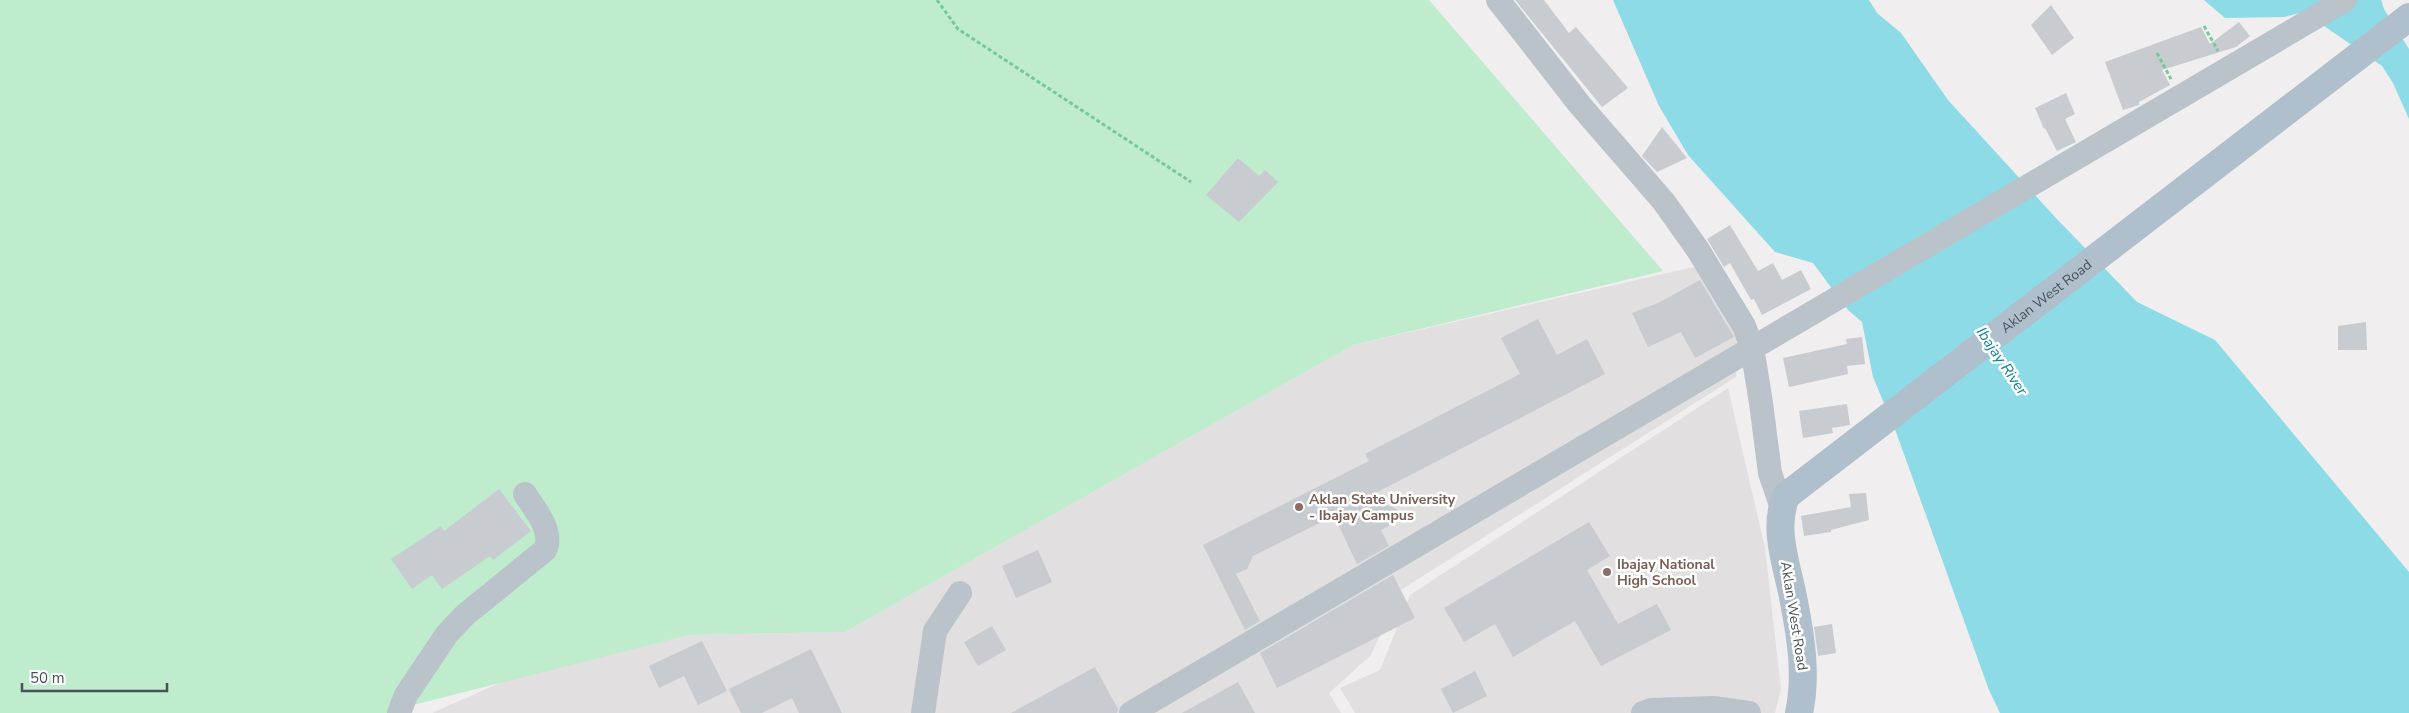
<svg xmlns="http://www.w3.org/2000/svg" width="2409" height="713" viewBox="0 0 2409 713" font-family="'Nunito Sans',sans-serif">
  <style>
    .education { fill: #e1dfdf }
    .green { fill: #beeccd }
    .water { fill: #8ddbe7 }
    .building { fill: #c8cbd0 }
    .lines { fill: none; stroke-linecap: round; stroke-linejoin: round }
    .path { stroke: #78c89b; stroke-width: 3; stroke-dasharray: 4 2.5; stroke-linecap: butt }
    .minor { stroke: #bac3ca; stroke-width: 24 }
    .major { stroke: #afbfcc; stroke-width: 28 }
    .education-dot { fill: #8d6e63; stroke: #fff; stroke-width: 2 }
    .labels { text-anchor: middle; dominant-baseline: central; stroke-width: 5; stroke-linejoin: round; paint-order: stroke }
    .street-label { font-size: 14px; fill: #47525a; stroke: #fff }
    .education-label { font-size: 14px; font-weight: bold; fill: #785e54; stroke: #fff; text-anchor: start }
    .water-label { font-size: 15px; font-style: italic; fill: #138193; stroke: #fff }
  </style>
  <rect width="100%" height="100%" fill="#f0eeee"/>
  <path class="education" d="M1698,266L1740,344L1736,377L1401,590L1371,655L1329,693L1341,713H432L507,680L689,635L845,632L1353,345Z
    M1728,388L1765,548L1781,689L1775,713H1355L1340,688L1380,670L1410,595Z"/>
  <path class="green" d="M0,0H1429L1663,271L1353,345L845,632L689,635L413,705L403,713H0Z"/>
  <path class="water" d="M1613,0H1869L1877,13L1901,33L1948,100L2055,217L2137,302L2215,340L2409,572V713H2000L1989,690L1896,432L1873,377L1862,322L1848,310L1813,263L1775,252L1688,155L1659,106Z
    M2204,0H2381L2384,9L2409,49V119L2393,83L2382,66L2304,12L2284,17L2225,18Z"/>
  <path class="building" d="M1515,0H1544L1569,33L1576,27L1628,88L1602,107Z
    M2051,5L2074,38L2052,55L2031,25Z
    M2239,22L2250,36L2236,47L2162,70L2170,85L2139,102V105L2123,110L2105,62L2201,27L2210,44Z
    M2066,93L2075,114L2065,119L2076,142L2057,151L2045,128L2044,129L2035,108Z
    M1662,127L1687,158L1657,172L1642,156Z
    M1238,158L1259,176L1265,170L1278,182L1239,222L1206,195Z
    M1730,225L1758,271L1773,263L1782,280L1801,270L1811,289L1762,315L1754,299L1751,300L1730,263L1724,267L1707,239Z
    M1700,280L1734,337L1695,358L1681,332L1648,347L1632,313L1658,303Z
    M1538,319L1557,355L1587,339L1605,374L1366,498L1395,508L1399,513V519L1395,523L1381,530L1389,546L1357,564L1334,516L1253,556L1247,569L1236,574L1260,621L1245,630L1203,545L1369,461L1365,454L1520,374L1501,338Z
    M2366,322L2367,350H2338V326Z
    M1862,337L1865,364L1847,366L1848,374L1789,387L1783,358L1847,344L1846,339Z
    M1847,404L1850,425L1832,428L1833,433L1803,438L1799,411Z
    M499,489L531,531L493,560L490,556L442,589L432,575L412,589L391,559L441,526L444,531Z
    M1866,493L1869,520L1831,530V532L1804,536L1801,516L1851,507L1849,494Z
    M1589,522L1610,556L1587,570L1618,624L1657,604L1671,630L1601,666L1575,621L1513,657L1495,624L1464,642L1444,608Z
    M1038,550L1052,582L1016,598L1002,566Z
    M1393,575L1415,618L1277,688L1260,653Z
    M1832,624L1836,653L1818,656L1814,627Z
    M992,626L1006,650L978,666L964,642Z
    M702,641L727,691L698,705L684,676L659,688L649,666Z
    M811,649L842,713H799L792,698L762,713H741L729,689Z
    M1095,667L1118,709L1117,713H1011Z
    M1475,671L1487,696L1453,713L1441,689Z
    M1238,682L1255,713H1182Z"/>
  <g class="lines">
    <path class="path" d="M937,0L958,29L1191,182
      M2204,26L2218,51
      M2157,53L2171,79"/>
    <path class="minor" d="M1498,0L1580,105L1664,202L1698,250L1744,326L1752,347L1761,403L1770,473L1782,508
      M399,713L406,695L447,634L465,615L545,550C554,531 535,510 525,494
      M923,713L935,631L960,593
      M1131,713L2345,0
      M1643,713L1651,710L1713,708L1749,713"/>
    <path class="major" id="s1" d="M1799,713C1807,676 1801,638 1794,602C1788,567 1772,531 1786,496L2409,17"/>
  </g>
  <g class="education-dot">
    <circle cx="1299" cy="507" r="5"/>
    <circle cx="1607" cy="572" r="5"/>
  </g>
  <g class="labels">
    <g class="street-label">
      <text stroke="none"><textPath href="#s1" startOffset="548">Aklan West Road</textPath></text>
      <text transform="translate(1794 616) rotate(81)">Aklan West Road</text>
    </g>
    <g class="education-label">
      <text x="1309" y="499">Aklan State University<tspan x="1309" dy="16">- Ibajay Campus</tspan></text>
      <text x="1617" y="564">Ibajay National<tspan x="1617" dy="16">High School</tspan></text>
    </g>
    <g class="water-label">
      <text transform="translate(2002 361) rotate(56)">Ibajay River</text>
    </g>
  </g>
  <path d="M22 683v8h145v-8" fill="none" stroke="#47525a" stroke-width="2.5"/>
  <text x="30" y="683" font-size="15" fill="#47525a" stroke="#ffffff" stroke-width="4" paint-order="stroke">50 m</text>
</svg>
